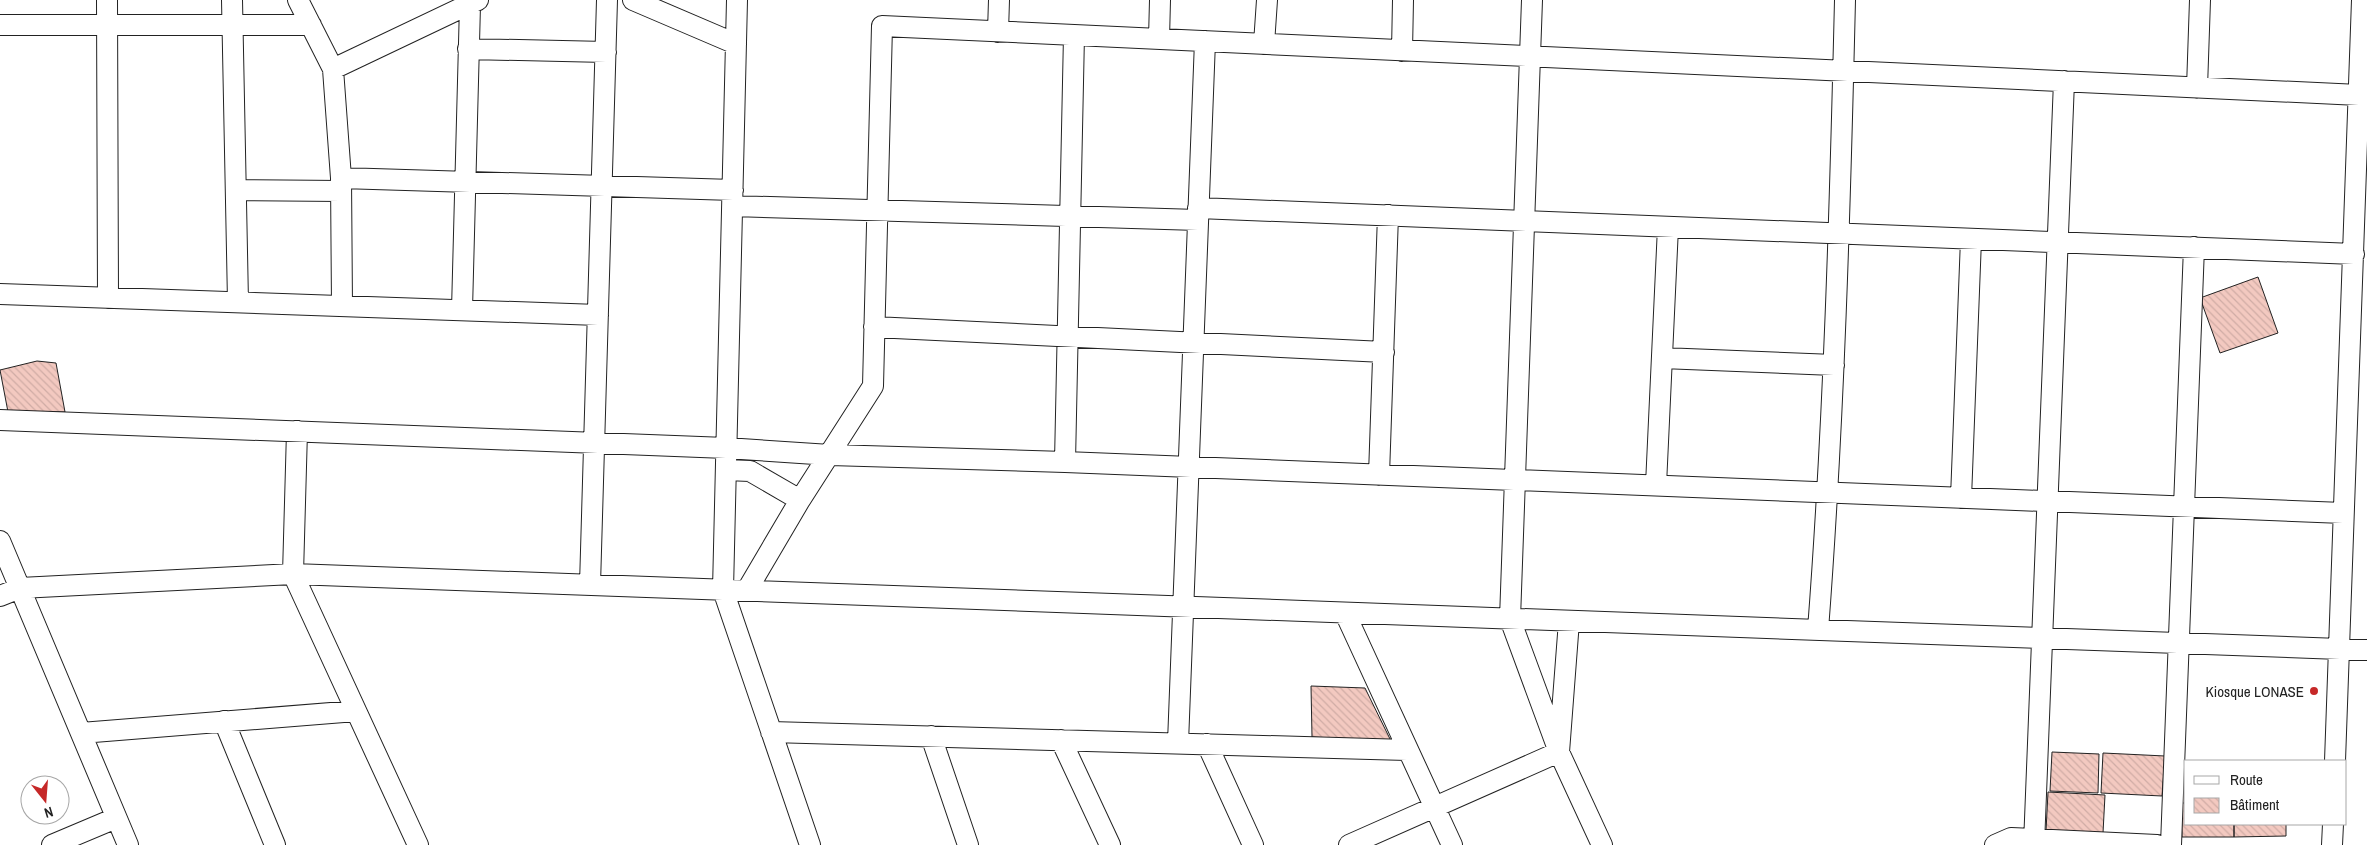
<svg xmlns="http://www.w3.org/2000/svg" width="2367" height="845" viewBox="0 0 2367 845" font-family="'Archivo Narrow',sans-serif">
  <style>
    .building { fill: url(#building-back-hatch); stroke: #222 }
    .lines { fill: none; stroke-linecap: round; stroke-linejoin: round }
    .minor-casing { stroke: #222; stroke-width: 22 }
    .minor { stroke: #fff; stroke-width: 20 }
    .poi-dot { fill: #c62828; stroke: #fff; stroke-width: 2 }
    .labels { text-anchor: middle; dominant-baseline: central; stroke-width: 4; stroke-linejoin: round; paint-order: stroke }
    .poi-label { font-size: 15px; fill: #222; stroke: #fff; text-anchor: end }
  </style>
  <defs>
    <pattern id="building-back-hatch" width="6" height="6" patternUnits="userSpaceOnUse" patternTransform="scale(1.25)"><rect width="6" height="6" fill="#f3c9c0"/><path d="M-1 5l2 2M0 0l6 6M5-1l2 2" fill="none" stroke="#d0aca5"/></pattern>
  </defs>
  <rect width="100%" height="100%" fill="#fff"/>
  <path class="building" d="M2258,277L2278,333L2220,353L2200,298Z
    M37,361L56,363L65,412H8L0,370Z
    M1311,686L1365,688L1391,741L1312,737Z
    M2052,752L2099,754L2098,793L2050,791Z
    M2103,753L2165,756L2162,796L2101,793Z
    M2181,767H2186V803H2181Z
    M2048,792L2105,795L2103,833L2046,831Z
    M2181,803H2186V824H2234V837H2182Z
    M2234,824H2286V836L2234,837Z"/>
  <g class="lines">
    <g class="minor-casing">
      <path id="minor" d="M107,0L108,298
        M232,0L238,302
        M298,0L333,69L341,178L342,306
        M633,0L736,44
        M737,0L723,590L810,845
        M1532,0L1510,619L1559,752L1602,845
        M0,25H311
        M998,32L999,0
        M1159,39L1160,0
        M1264,44L1267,0
        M468,49L606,52
        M1402,51L1403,0
        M333,69L478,0
        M2197,88L2200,0
        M341,178L733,190
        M236,190L341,191
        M733,206L1198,220
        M1198,208L2354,254
        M0,294L598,315
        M462,310L470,5
        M874,327L1384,352
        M1662,358L1834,365
        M0,420L726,448L830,455L1065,462L2343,513
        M297,431L293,574L418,845
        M1065,462L1074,35
        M726,470L750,471L800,500
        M1379,475L1388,215
        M1656,485L1668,227
        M1961,498L1971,239
        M0,541L128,845
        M590,585L607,0
        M747,590L800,500L873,386L882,26L2359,95
        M0,596L20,588L293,574L2367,650
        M1345,613L1452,845
        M1818,630C1834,420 1840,210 1845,0
        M224,721L275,845
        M771,732L1407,750
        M81,733L356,711
        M931,736L968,845
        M1061,740L1110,845
        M1178,743L1205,41
        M1207,744L1253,845
        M2335,761L2362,0
        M52,845L116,818
        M1349,845L1559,752L1569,621
        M1995,845L2011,838L2157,845
        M2034,845L2064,81
        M2171,845L2194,247
        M2332,845L2333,824"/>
    </g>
    <use href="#minor" class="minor"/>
  </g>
  <circle class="poi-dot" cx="2314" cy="691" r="5"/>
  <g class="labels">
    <g class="poi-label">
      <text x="2304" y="691">Kiosque LONASE</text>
    </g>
  </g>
  <rect x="2184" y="760" width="162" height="65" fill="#ffffff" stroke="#a7a7a7"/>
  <rect x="2194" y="776" width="25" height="8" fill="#ffffff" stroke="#a7a7a7"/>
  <text x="2230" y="785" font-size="15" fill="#222222">Route</text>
  <rect x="2194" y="798" width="25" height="15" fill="url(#building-back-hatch)" stroke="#a7a7a7"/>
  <text x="2230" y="810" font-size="15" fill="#222222">Bâtiment</text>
  <g transform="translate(45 800) rotate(163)"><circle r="24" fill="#ffffff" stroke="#a7a7a7"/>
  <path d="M0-4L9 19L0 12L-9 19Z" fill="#c62828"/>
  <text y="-8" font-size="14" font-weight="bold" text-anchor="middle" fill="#222222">N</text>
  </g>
</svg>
